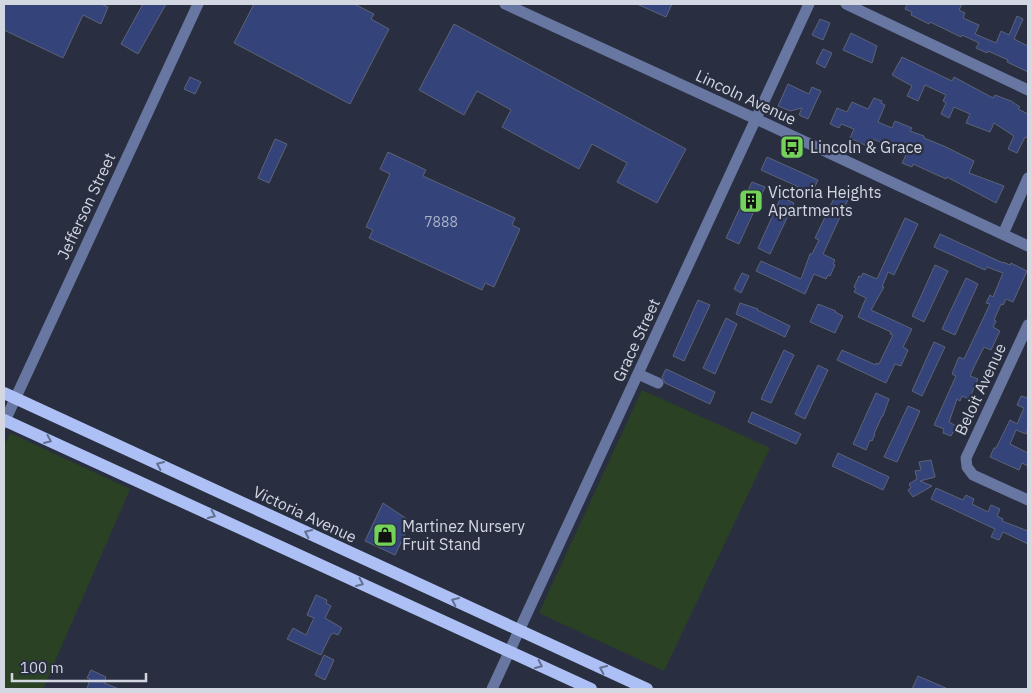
<svg xmlns="http://www.w3.org/2000/svg" width="1032" height="693" viewBox="0 0 1032 693" font-family="'IBM Plex Sans',sans-serif">
  <style>
    .green { fill: #2a4223 }
    .building { fill: #34447a; stroke: #5c6377 }
    .lines { fill: none; stroke-linecap: round; stroke-linejoin: round }
    .minor { stroke: #6877a2; stroke-width: 11 }
    .major { stroke: #adc0f5; stroke-width: 12 }
    .oneway { stroke: #647091 }
    .labels { text-anchor: middle; dominant-baseline: central; stroke-width: 4.5; stroke-linejoin: round; paint-order: stroke }
    .number-label { font-size: 14px; fill: #aab2c8 }
    .street-label { font-size: 16px; fill: #d2d7e2; stroke: #292f40 }
    .poi-label { font-size: 16px; fill: #d2d7e2; stroke: #292f40; text-anchor: start }
  </style>
  <rect width="100%" height="100%" fill="#292f40"/>
  <path class="green" d="M642,390L770,448L664,671L539,613Z
    M10,433L130,489L43,689H4V446Z"/>
  <path class="building" d="M4,4H101L108,7L101,24L83,15L63,58L4,30Z
    M143,4H166L138,54L121,44Z
    M254,4H354L374,14L371,19L389,29L350,104L234,43Z
    M637,4H672L666,17Z
    M907,4H962L959,10L965,13L963,18L979,25L975,34L996,43L1001,31L1009,35L1017,16L1023,19L1014,39L1028,46V72L1007,62L1008,60L988,51L987,53L976,48L979,43L962,35L961,37L930,22L929,24L911,15L912,12L905,9Z
    M820,19L830,23L823,40L812,35Z
    M454,24L686,149L657,203L617,182L627,163L592,144L579,169L502,127L511,110L477,91L464,115L419,90Z
    M851,33L877,46L872,63L843,50Z
    M823,49L832,53L825,68L816,63Z
    M902,57L952,81L954,77L993,98L995,95L1011,101L1020,107L1018,109L1028,114V138L1025,137L1017,153L1008,149L1014,136L994,123L990,132L966,123L970,114L954,107L949,118L941,114L946,103L943,101L946,95L925,85L918,101L907,96L912,86L892,75Z
    M190,77L201,82L195,94L184,89Z
    M788,84L809,94L812,87L821,91L808,119L799,115L802,108L790,111L778,106Z
    M874,98L882,101L881,103L885,105L878,122L892,128L895,121L912,128L910,131L924,136V138L946,147L974,161L969,173L1004,186L996,203L947,177L946,179L913,164L912,167L902,163L906,155L882,143L873,139L869,147L850,138L854,129L841,124L839,128L830,124L837,108L847,112L852,102L868,109Z
    M275,139L287,144L269,183L258,178Z
    M388,152L426,170L423,176L515,218L512,225L520,229L494,287L485,283L482,290L369,238L373,230L366,227L390,174L380,169Z
    M767,157L818,180L812,193L761,170Z
    M752,182L765,187L739,244L726,238Z
    M839,188L851,193L823,254L835,260L833,264L835,265L830,276L828,275L826,279L814,274L805,294L756,271L761,261L801,279L810,254H812L819,240L815,238Z
    M781,197L794,203L770,254L758,248Z
    M905,218L918,224L894,275L888,272L882,287H884L871,310L912,329L903,347L908,350L901,366L895,364L886,383L837,360L842,350L876,365V363L879,364L893,335L890,334L891,332L858,317L866,298L854,292L856,288L854,287L859,276L861,277L863,273L877,279Z
    M940,234L1003,263V262L1010,265L1011,263L1027,271L1013,302L1006,299L1003,305L1001,304L994,320L996,321L993,327L1000,331L991,350L984,347L975,365L970,376L978,379L969,399L962,396L960,401L957,399L949,422L956,426L951,436L943,433L944,429L934,425L956,376L952,374L956,364L959,357L964,359L990,304L986,303L990,295L993,297L1003,273L987,267L985,270L934,247Z
    M935,265L948,271L924,322L912,316Z
    M742,273L749,276L741,293L734,289Z
    M966,278L978,284L955,335L942,329Z
    M698,300L710,305L684,361L673,356Z
    M740,303L758,309L757,310L790,326L785,337L736,314Z
    M818,304L836,311L835,312L843,316L835,333L810,322Z
    M726,318L737,324L715,374L703,368Z
    M934,342L945,347L922,396L912,391Z
    M784,350L794,355L771,403L761,399Z
    M818,365L828,370L805,419L795,414Z
    M666,369L715,392L710,404L665,383L662,377Z
    M876,393L889,399L883,416H882L874,434H875L872,441L870,440L866,450L853,444Z
    M1021,396L1028,398V428L1026,434L1016,430L1010,444L1028,453V466L1022,463L1019,470L990,457L994,448H996L1010,420L1017,424L1024,408L1017,405Z
    M908,406L920,411L897,462L884,457Z
    M752,412L801,434L796,444L748,422Z
    M838,453L889,477L883,490L832,466Z
    M931,460L935,477L920,481L932,486L913,497L908,490L911,488L909,484L917,479L915,471L921,470L919,462Z
    M936,488L963,500L966,495L974,499L972,504L988,512L991,505L1000,509L997,516L1003,519L1002,521L1028,531V544L1003,532L999,540L991,537L995,529L931,499Z
    M383,503L407,519L402,530L406,532L395,555L365,541Z
    M316,595L327,600L326,603L331,606L325,618L342,628L338,635L333,633L330,636L321,655L287,639L293,628L306,635L314,618L307,615Z
    M324,655L334,660L325,680L315,675Z
    M91,670L106,677L104,683L119,689H87L90,679L87,678Z
    M918,676L948,689H912Z"/>
  <g class="lines">
    <path class="minor" d="M505,4L767,124L1028,246
      M846,4L1028,90
      M1003,234L1028,178
      M1028,325L966,458L967,467L973,475L1028,500
      M638,374L658,383
      M4,423L198,4
      M492,689L809,4"/>
    <path class="major" d="M4,393L647,689
      M4,420L591,689"/>
  </g>
  <defs><path id="oneway-chevron" d="M-2-3.5L2.5 0L-2 3.5" fill="none" stroke-width="1.6" stroke-linecap="round" stroke-linejoin="round" transform="scale(1.25)"/></defs>
  <g class="oneway">
    <use href="#oneway-chevron" transform="translate(48 440) rotate(24)"/>
    <use href="#oneway-chevron" transform="translate(160 465) rotate(-155)"/>
    <use href="#oneway-chevron" transform="translate(212 515) rotate(25)"/>
    <use href="#oneway-chevron" transform="translate(308 533) rotate(-155)"/>
    <use href="#oneway-chevron" transform="translate(360 583) rotate(25)"/>
    <use href="#oneway-chevron" transform="translate(455 601) rotate(-155)"/>
    <use href="#oneway-chevron" transform="translate(539 665) rotate(25)"/>
    <use href="#oneway-chevron" transform="translate(603 669) rotate(-155)"/>
  </g>
  <defs>
    <g id="bus-square" transform="scale(1.25)"><rect x="-9" y="-9" width="18" height="18" rx="4" fill="#74d25b" stroke="#292f40"/><path d="M-5-6H5V4H4V6H2V4H-2V6H-4V4H-5ZM-3.5-4V0h7V-4ZM-3.5 1.2v1.5H-2V1.2ZM2 1.2v1.5H3.5V1.2Z" fill="#111"/></g>
    <g id="building-square" transform="scale(1.25)"><rect x="-9" y="-9" width="18" height="18" rx="4" fill="#74d25b" stroke="#292f40"/><path d="M-4-6H4V6H1V3H-1V6H-4ZM-2.5-4.3h1.7v1.8h-1.7ZM.8-4.3h1.7v1.8H.8ZM-2.5-1h1.7V.8h-1.7ZM.8-1h1.7V.8H.8Z" fill="#111"/></g>
    <g id="shop-square" transform="scale(1.25)"><rect x="-9" y="-9" width="18" height="18" rx="4" fill="#74d25b" stroke="#292f40"/><path d="M-5-2.5h2.3a2.7 3.5 0 0 1 5.4 0H5L5.5 6h-11ZM-1.5-2.5h3a1.5 2.3 0 0 0-3 0Z" fill="#111"/></g>
  </defs>
  <g fill-rule="evenodd">
    <use href="#bus-square" x="792" y="147"/>
    <use href="#building-square" x="751" y="201"/>
    <use href="#shop-square" x="385" y="535"/>
  </g>
  <g class="labels">
    <g class="number-label">
      <text x="441" y="222">7888</text>
    </g>
    <g class="street-label">
      <text transform="translate(746 97) rotate(25)">Lincoln Avenue</text>
      <text transform="translate(86 206) rotate(-65)">Jefferson Street</text>
      <text transform="translate(636 340) rotate(-65)">Grace Street</text>
      <text transform="translate(980 389) rotate(-65)">Beloit Avenue</text>
      <text transform="translate(305 514) rotate(25)">Victoria Avenue</text>
    </g>
    <g class="poi-label">
      <text x="810" y="147">Lincoln &amp; Grace</text>
      <text x="768" y="192">Victoria Heights<tspan x="768" dy="18">Apartments</tspan></text>
      <text x="402" y="526">Martinez Nursery<tspan x="402" dy="18">Fruit Stand</tspan></text>
    </g>
  </g>
  <rect width="1032" height="693" fill="none" stroke="#d2d7e2" stroke-width="10"/>
  <path d="M12 673v8h134v-8" fill="none" stroke="#d2d7e2" stroke-width="2.5"/>
  <text x="20" y="673" font-size="15" fill="#d2d7e2" stroke="#292f40" stroke-width="4" paint-order="stroke">100 m</text>
</svg>
